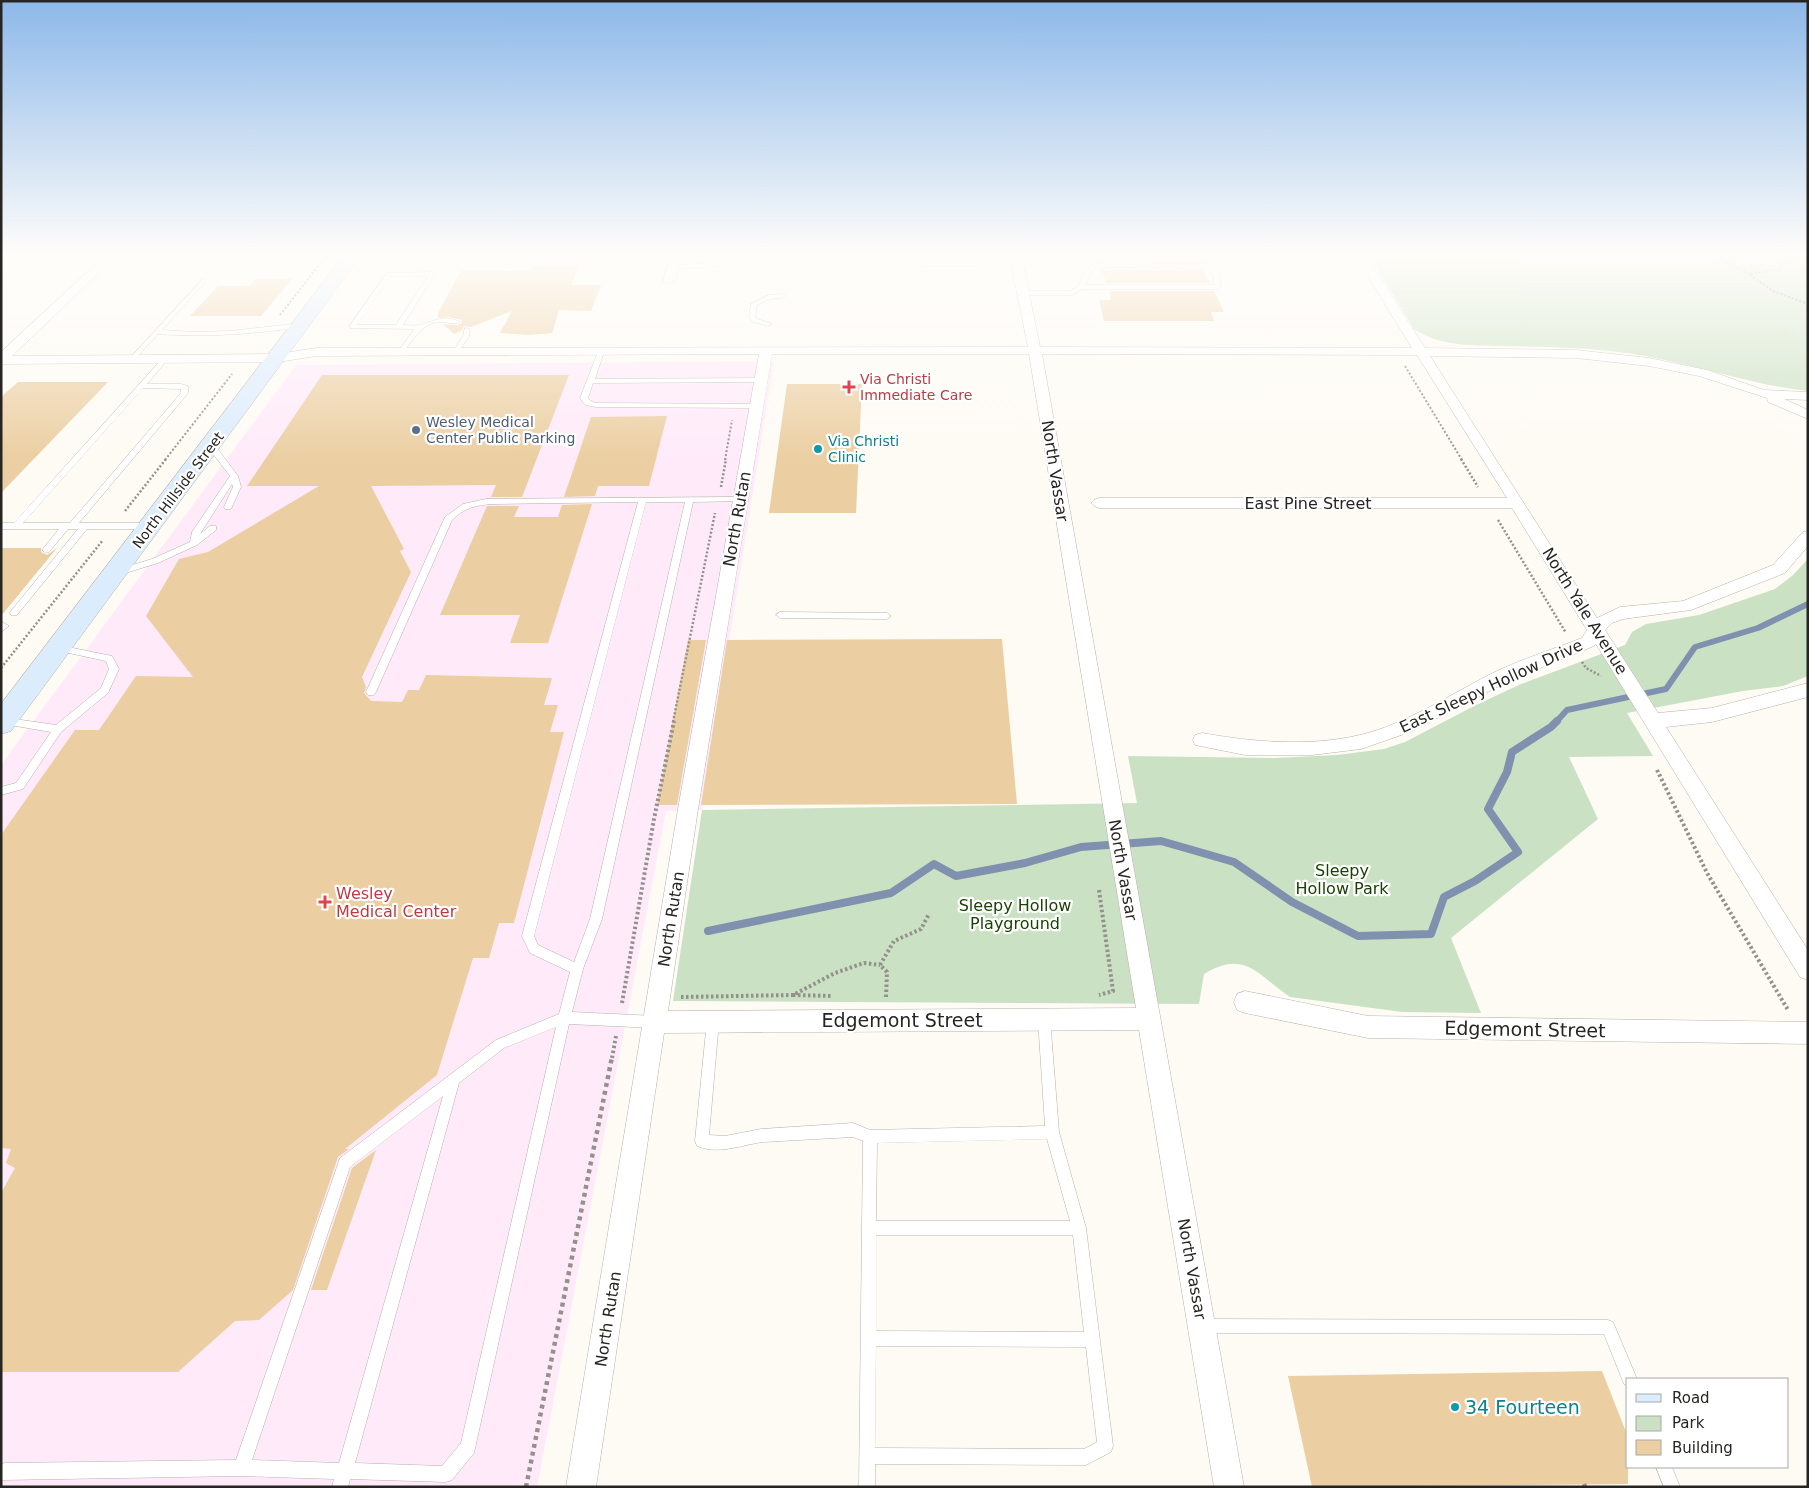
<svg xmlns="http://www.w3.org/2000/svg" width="1809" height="1488" viewBox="0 0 1809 1488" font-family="'DejaVu Sans',sans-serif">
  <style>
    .medical { fill: #ffeafa }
    .green { fill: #cbe1c4 }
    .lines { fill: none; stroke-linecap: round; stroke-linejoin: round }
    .stream-far1 { stroke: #8091af; stroke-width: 6 }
    .stream { stroke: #8091af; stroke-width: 8 }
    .building { fill: #ebcea1 }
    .service-casing { stroke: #b7b1a9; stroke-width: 1 }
    .minor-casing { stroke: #b7b1a9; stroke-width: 1 }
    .secondary-casing { stroke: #b7b1a9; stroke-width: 1 }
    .path-far3 { stroke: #94918d; stroke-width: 2; stroke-dasharray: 2 2; stroke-linecap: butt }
    .path-far2 { stroke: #94918d; stroke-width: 2.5; stroke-dasharray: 2 2; stroke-linecap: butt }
    .path-far1 { stroke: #94918d; stroke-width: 4; stroke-dasharray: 2.5 2.5; stroke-linecap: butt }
    .path { stroke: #94918d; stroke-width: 4.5; stroke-dasharray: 4 4; stroke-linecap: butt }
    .service { fill: #fff; fill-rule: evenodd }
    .minor { fill: #fff; fill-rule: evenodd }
    .secondary { fill: #dbecfd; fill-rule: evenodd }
    .health-dot { fill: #e0444e; stroke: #fff; stroke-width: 2 }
    .service-dot { fill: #5c6f8a; stroke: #fff; stroke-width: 2 }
    .culture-dot { fill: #0f9aa8; stroke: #fff; stroke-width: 2 }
    .labels { text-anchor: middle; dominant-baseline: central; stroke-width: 4.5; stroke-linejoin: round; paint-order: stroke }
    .far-health-label { font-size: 14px; fill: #be3a42; stroke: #fff; text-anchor: start }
    .far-service-label { font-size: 14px; fill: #4e5e75; stroke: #fff; text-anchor: start }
    .far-culture-label { font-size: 14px; fill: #0d838f; stroke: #fff; text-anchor: start }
    .far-street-label { font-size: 14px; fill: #272522; stroke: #fff }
    .street-label { font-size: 16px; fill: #272522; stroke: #fff }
    .park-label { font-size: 16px; fill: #194104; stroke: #fff }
    .health-label { font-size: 16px; fill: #be3a42; stroke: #fff; text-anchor: start }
    .near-street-label { font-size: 19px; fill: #272522; stroke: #fff }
    .near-culture-label { font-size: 19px; fill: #0d838f; stroke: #fff; text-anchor: start }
  </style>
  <rect width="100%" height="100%" fill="#fefbf5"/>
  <path class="medical" d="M774,361L702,810L666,811L537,1487H1V765L296,365Z"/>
  <path class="green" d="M1368,254H1808V391C1752,385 1700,366 1645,356C1596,347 1546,347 1497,346C1467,345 1440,346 1414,329Z
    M1808,559V676L1783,686L1743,691L1627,713L1653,756L1569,757L1598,819L1451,938L1481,1013L1402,1012L1290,997C1257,975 1246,949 1204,974L1199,1004L673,1001L702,810L1137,803L1128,756L1275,758L1337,755L1384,749L1405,742L1476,705L1521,684L1625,645L1632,632L1646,624L1699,615L1775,589L1793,575Z"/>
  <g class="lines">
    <path class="stream-far1" d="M1556,722L1567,710L1666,689L1695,647L1758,628L1808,604"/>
    <path class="stream" d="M708,931L891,893L934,864L956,876L1025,863L1081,847L1161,841L1234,862L1292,902L1358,936L1431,934L1444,897L1475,881L1518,852L1488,809L1507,772L1512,752L1551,727L1557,721"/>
  </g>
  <path class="building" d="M534,266H579L571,285H601L591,311L559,310L552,333L529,335L500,333L512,311L471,327L464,326L462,330L454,334L443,324L458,325L462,323L461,320L450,317L438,318V313L461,271H531Z
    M1102,270H1204L1210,283H1106Z
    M255,279H292L261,316H190L218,286H250Z
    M1109,291H1214L1224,312H1211L1214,321H1104L1099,300H1111Z
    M322,375H569L522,497H491L496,485L371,486L404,549L400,551L411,572L362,677L366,687L364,693L371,701L402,702L408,690H419L426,675L552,678L544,705H558L550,732H564L514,923H499L489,958H473L437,1075L345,1149H349L338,1157L293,1290L259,1320L235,1321L178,1372H1V1193L15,1168L6,1163L11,1149L1,1148V835L75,730H99L136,676L193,677L146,616L179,559L208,552L319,486H247Z
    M18,382H108L1,493V397Z
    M787,384H862L856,513H769Z
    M667,416L649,486H598L595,496L564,497L591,417Z
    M592,504L548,643H510L520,615H440L487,506H519L514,517H558L562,505Z
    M1,548H41V552L47,555L57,548L1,616Z
    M1002,639L1017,804L701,805L727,640Z
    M688,640H706L677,805H657Z
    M376,1150L327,1290H311L352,1168Z
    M1602,1371L1628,1437V1484L1312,1487L1288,1376Z"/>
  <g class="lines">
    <g class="service-casing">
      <path id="service" d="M720,254H726L721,266L673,269L670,267L673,265L717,263Z
        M919,254H925L924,262H973L975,254H981L979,264L976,266H921L918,264Z
        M1097,263L1206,264L1220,274V287L1217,289H1082L1072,295H1023L1020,293L1023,291H1071L1078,286L1087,268ZM1098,267L1205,268L1214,275V285H1085L1092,270Z
        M387,273L432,272L435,274L403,325C408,325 414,326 420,325C434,321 446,314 460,322C455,325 448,322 441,322C422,322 413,340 403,353L401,354L398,352L414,329L350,328L349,327ZM391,276H428L396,325H357Z
        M203,279L205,280V282L162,330L195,332L230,331L302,323L305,325C299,329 287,329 279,330C239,335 199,337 158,334L134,360H130V358Z
        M769,295L782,294L785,296L782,298L770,299L757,305L755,318L772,324L769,326L753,322L749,318L751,304Z
        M465,328L470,329L469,336L458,353H454L453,352L463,336Z
        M601,350L604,352L595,379L762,378L766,380L762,382L593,383L588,398L591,401L596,403L757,404L761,406L757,408L596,407L585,405L580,398L598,352Z
        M163,358L168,359L147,384H181L188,386V393L79,523H150L154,526L150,529H87L17,615H11L10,613L11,611L78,529H68L49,552L46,553L42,550L59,529H1V523H14ZM143,388L181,389V393L70,523H23Z
        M208,444H214L238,476L241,487L231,509H225L224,507L233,487L232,484L200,534L210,526H216V530L197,545L158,563L119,575L116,574L115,572L116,570L152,559L190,542L192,532L230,476L207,446Z
        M741,497L745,499L744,501L693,502L602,919L583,969L572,1012L655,1016L659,1018L661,1022L659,1026L655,1028L569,1024L474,1453L452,1480L446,1482L350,1479L348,1487H332L334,1479L241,1476L1,1480V1464L5,1463L236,1460L340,1158L496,1040L559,1014L570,972L530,953L522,936L638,502L493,504C476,505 464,508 452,520L376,692L374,695H368L366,692L445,517L463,504L486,499ZM646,502H685L590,919L574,962L538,945L534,936ZM556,1027L461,1443L442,1466L355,1463L459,1083L504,1048ZM443,1096L339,1463L252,1460L350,1167Z
        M780,612L887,613L891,616L887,619L780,618L776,615Z
        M4,623L9,626L1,632V624Z
        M58,645L112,656L119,669L108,693L61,732L23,789L1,795V787L16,783L51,732L4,724L1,723V717L56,725L101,688L109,669L106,661L55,650L53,648Z
        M1044,1013L1048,1015L1050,1019L1059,1132L1086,1228L1113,1446L1111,1452L1086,1465L875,1464V1487H859L863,1141L853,1137C823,1139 793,1140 763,1142C741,1145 719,1155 697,1146L695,1141L707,1021L709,1017L713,1015L717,1017L719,1021L709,1135L725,1136L761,1129L853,1123L870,1130L1045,1126L1038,1019L1040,1015ZM1047,1139L1070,1221H876L877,1143ZM876,1235H1073L1084,1332L876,1331ZM876,1346L1086,1347L1097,1442L1084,1449L875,1448Z
        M1203,1319L1608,1320L1613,1322L1637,1379H1628V1386L1624,1384L1604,1334L1203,1333L1198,1331L1196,1326L1198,1321Z
        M1656,1467H1672L1680,1487H1664Z"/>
    </g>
    <g class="minor-casing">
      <path id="minor" d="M107,254H119L12,356L278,354L316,348L1028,347L1009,254H1021L1040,347L1412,348L1354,254H1365L1425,348L1576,350L1649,358L1707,370L1764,390L1808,392V400L1784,399L1808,410V419L1768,402L1767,398L1699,376L1649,366L1576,358L1430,356L1597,618L1620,607L1683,601L1773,565L1803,532L1808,531V546L1785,573L1691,610L1623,619L1612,623L1605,630L1658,713L1712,708L1808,683V697L1712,722L1666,727L1808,950V980L1800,977L1596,644L1594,646L1511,680L1410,732L1361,749L1312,755H1245L1195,745L1193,740L1195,735L1202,733C1252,742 1310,747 1360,735C1407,724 1454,692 1497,671C1525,658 1554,649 1582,638L1587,630L1512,508H1099L1094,506L1091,503L1094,500L1099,498H1507L1417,355L1042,354L1244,1487H1214L1139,1030L664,1033L596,1487H566L678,809L759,354L316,356L278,362L1,364V352ZM772,354H1029L1136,1008L668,1011L698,809Z
        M671,254H682L675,281L669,284L663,281Z
        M1245,991L1368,1016L1808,1022V1044L1368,1038L1245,1013L1237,1010L1234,1002L1237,994Z"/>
    </g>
    <g class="secondary-casing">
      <path id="secondary" d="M345,254H362L11,731L1,734V704Z"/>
    </g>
    <path class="path-far3" d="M1712,254L1749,274L1780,269L1787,259L1808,255
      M1750,275L1773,291L1808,304
      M280,315L327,255
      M1405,366L1462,460
      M165,460L232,374
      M725,460L732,420"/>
    <path class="path-far2" d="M1461,459L1478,487
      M721,487L726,459
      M125,511L166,459
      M1498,520L1566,633
      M1582,662L1586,668L1601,676
      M1,668L103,540
      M673,722L715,513"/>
    <path class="path-far1" d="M1657,770L1707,873L1788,1010
      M1099,890L1113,991L1099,995
      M793,995L833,996
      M681,997L793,995L835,973L864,963L880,965
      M886,997L887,972L880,965L894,941L921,929L929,914
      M622,1003L654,819L674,721
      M612,1058L616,1036"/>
    <path class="path" d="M1584,1484L1585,1487
      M526,1487L612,1057"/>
    <use href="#service" class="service"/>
    <use href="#minor" class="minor"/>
    <use href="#secondary" class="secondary"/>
  </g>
  <linearGradient id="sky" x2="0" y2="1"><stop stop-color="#8db8e9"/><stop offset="0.55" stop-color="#fffdfa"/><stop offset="1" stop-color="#fffdfa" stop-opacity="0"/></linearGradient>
  <rect width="1809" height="463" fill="url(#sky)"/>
  <g class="health-dot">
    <path d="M846.5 379.5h5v5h5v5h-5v5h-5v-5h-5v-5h5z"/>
    <path d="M322.5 894.5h5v5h5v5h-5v5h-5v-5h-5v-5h5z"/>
  </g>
  <circle class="service-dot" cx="416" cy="430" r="5"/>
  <g class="culture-dot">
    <circle cx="818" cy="449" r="5"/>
    <circle cx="1455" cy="1407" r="5"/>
  </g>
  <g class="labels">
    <g class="far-health-label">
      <text x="860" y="379">Via Christi<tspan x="860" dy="16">Immediate Care</tspan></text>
    </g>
    <g class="far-service-label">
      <text x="426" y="422">Wesley Medical<tspan x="426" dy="16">Center Public Parking</tspan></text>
    </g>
    <g class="far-culture-label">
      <text x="828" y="441">Via Christi<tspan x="828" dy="16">Clinic</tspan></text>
    </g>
    <g class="far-street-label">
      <text transform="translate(178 490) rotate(-53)">North Hillside Street</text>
    </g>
    <g class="street-label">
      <text transform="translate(1055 471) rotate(81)">North Vassar</text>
      <text x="1308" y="503">East Pine Street</text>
      <text transform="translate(737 519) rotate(-80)">North Rutan</text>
      <text transform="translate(1585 611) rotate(58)">North Yale Avenue</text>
      <text transform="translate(1491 686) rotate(-25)">East Sleepy Hollow Drive</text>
      <text transform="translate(1123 870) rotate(80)">North Vassar</text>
      <text transform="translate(671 919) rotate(-81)">North Rutan</text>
      <text transform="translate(1192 1269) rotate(80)">North Vassar</text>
      <text transform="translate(608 1319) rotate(-81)">North Rutan</text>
    </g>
    <g class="park-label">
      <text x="1342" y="870">Sleepy<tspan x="1342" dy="18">Hollow Park</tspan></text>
      <text x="1015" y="905">Sleepy Hollow<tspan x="1015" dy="18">Playground</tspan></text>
    </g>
    <g class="health-label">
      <text x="336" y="893">Wesley<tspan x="336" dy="18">Medical Center</tspan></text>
    </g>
    <g class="near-street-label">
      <text x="902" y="1020">Edgemont Street</text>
      <text transform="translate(1525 1029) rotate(1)">Edgemont Street</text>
    </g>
    <g class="near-culture-label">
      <text x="1465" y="1407">34 Fourteen</text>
    </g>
  </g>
  <rect width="1809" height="1488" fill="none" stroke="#272522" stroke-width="5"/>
  <rect x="1626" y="1378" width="162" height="90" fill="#ffffff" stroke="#a9a8a7"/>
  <rect x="1636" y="1394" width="25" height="8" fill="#dbecfd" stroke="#a9a8a7"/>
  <text x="1672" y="1403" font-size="15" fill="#272522">Road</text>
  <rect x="1636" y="1416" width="25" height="15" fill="#cbe1c4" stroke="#a9a8a7"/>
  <text x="1672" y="1428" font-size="15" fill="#272522">Park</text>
  <rect x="1636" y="1440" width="25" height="15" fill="#ebcea1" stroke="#a9a8a7"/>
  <text x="1672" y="1453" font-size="15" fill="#272522">Building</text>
</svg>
